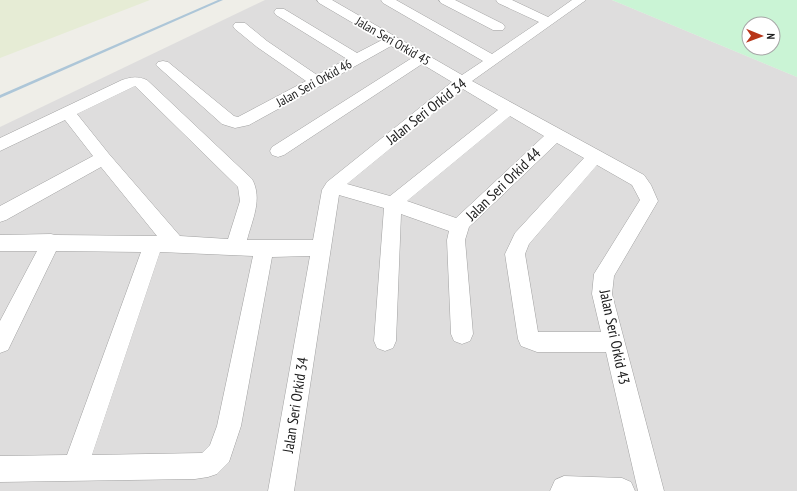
<svg xmlns="http://www.w3.org/2000/svg" width="797" height="491" viewBox="0 0 797 491" font-family="'PT Sans Narrow',sans-serif">
  <style>
    .residential { fill: #dedddd }
    .farmland { fill: #e6ecd5 }
    .park { fill: #caf4d5; fill-rule: evenodd }
    .lines { fill: none; stroke-linecap: round; stroke-linejoin: round }
    .stream { fill: #adc6d8; fill-rule: evenodd }
    .minor-casing { stroke: #a1a1a1; stroke-width: 1 }
    .minor { fill: #fff; fill-rule: evenodd }
    .labels { text-anchor: middle; dominant-baseline: central; stroke-width: 3.5; stroke-linejoin: round; paint-order: stroke }
    .far-street-label { font-size: 13px; fill: #202020; stroke: #fff }
    .street-label { font-size: 15px; fill: #202020; stroke: #fff }
  </style>
  <rect width="100%" height="100%" fill="#efeee8"/>
  <path class="residential" d="M265,0H612L797,77V491H0V127Z"/>
  <path class="farmland" d="M0,0H150L0,58Z"/>
  <path class="park" d="M612,0H797V77ZM749,24H773V48H749Z"/>
  <g class="lines">
    <path class="stream" d="M218,0H223L0,98V95Z"/>
    <g class="minor-casing">
      <path id="minor" d="M317,0H332L462,75L483,61L383,3L381,0H396L492,54L539,22L498,3L496,0H512L548,17L572,0H586L472,81L644,175L651,185L658,201L614,276L612,294L664,491H638L606,352H537L521,346L518,339L505,254L515,233L584,158L557,143L469,227L465,240L473,334L470,341L462,344L454,341L451,334L447,240L449,231L401,214L396,341L393,348L385,351L377,348L374,341L384,208L339,195L294,491H268L310,256L272,257L241,426L229,462L217,474L208,477L195,479L0,482V456L67,455L141,252L56,251L8,350L0,353V321L37,251H0V235L51,234L55,235L157,236L101,167L6,220L0,222V206L93,156L65,120L0,151V138L122,80C132,77 137,76 147,80L252,179C263,199 252,220 247,240H313L322,190L327,182L452,82L422,64L284,155L278,157L272,155L270,151L272,147L412,58L391,46L325,83L323,85L318,87L249,125L235,128L222,124L156,65L158,62L163,61L168,62L234,116L238,117L306,81L257,47L235,29L233,26L235,23H245L267,41L317,75L347,59L276,15L274,12L276,9H284L357,53L382,40L319,3ZM135,86L238,187L240,201L228,239L180,236L109,154L77,114ZM463,89L498,110L390,196L347,184ZM510,116L544,136L456,218L407,201ZM597,165L632,185L640,200L594,274L592,294L601,332H538L525,254L529,244ZM160,252L253,256L217,426L210,445L202,453L92,455Z
        M439,0H455L503,24L505,27L503,30H493L441,3Z
        M564,476L622,478L631,482L635,491H550L555,480Z"/>
    </g>
    <use href="#minor" class="minor"/>
  </g>
  <g class="labels">
    <g class="far-street-label">
      <text transform="translate(393 41) rotate(30)">Jalan Seri Orkid 45</text>
      <text transform="translate(314 83) rotate(-29)">Jalan Seri Orkid 46</text>
    </g>
    <g class="street-label">
      <text transform="translate(426 111) rotate(-38)">Jalan Seri Orkid 34</text>
      <text transform="translate(503 184) rotate(-44)">Jalan Seri Orkid 44</text>
      <text transform="translate(615 337) rotate(78)">Jalan Seri Orkid 43</text>
      <text transform="translate(295 405) rotate(-81)">Jalan Seri Orkid 34</text>
    </g>
  </g>
  <g transform="translate(761 36) rotate(91)"><circle r="19" fill="#ffffff" stroke="#a6a6a6"/>
  <path d="M0-3L7 15L0 10L-7 15Z" fill="#b83518"/>
  <text y="-6" font-size="11" font-weight="bold" text-anchor="middle" fill="#202020">N</text>
  </g>
</svg>
